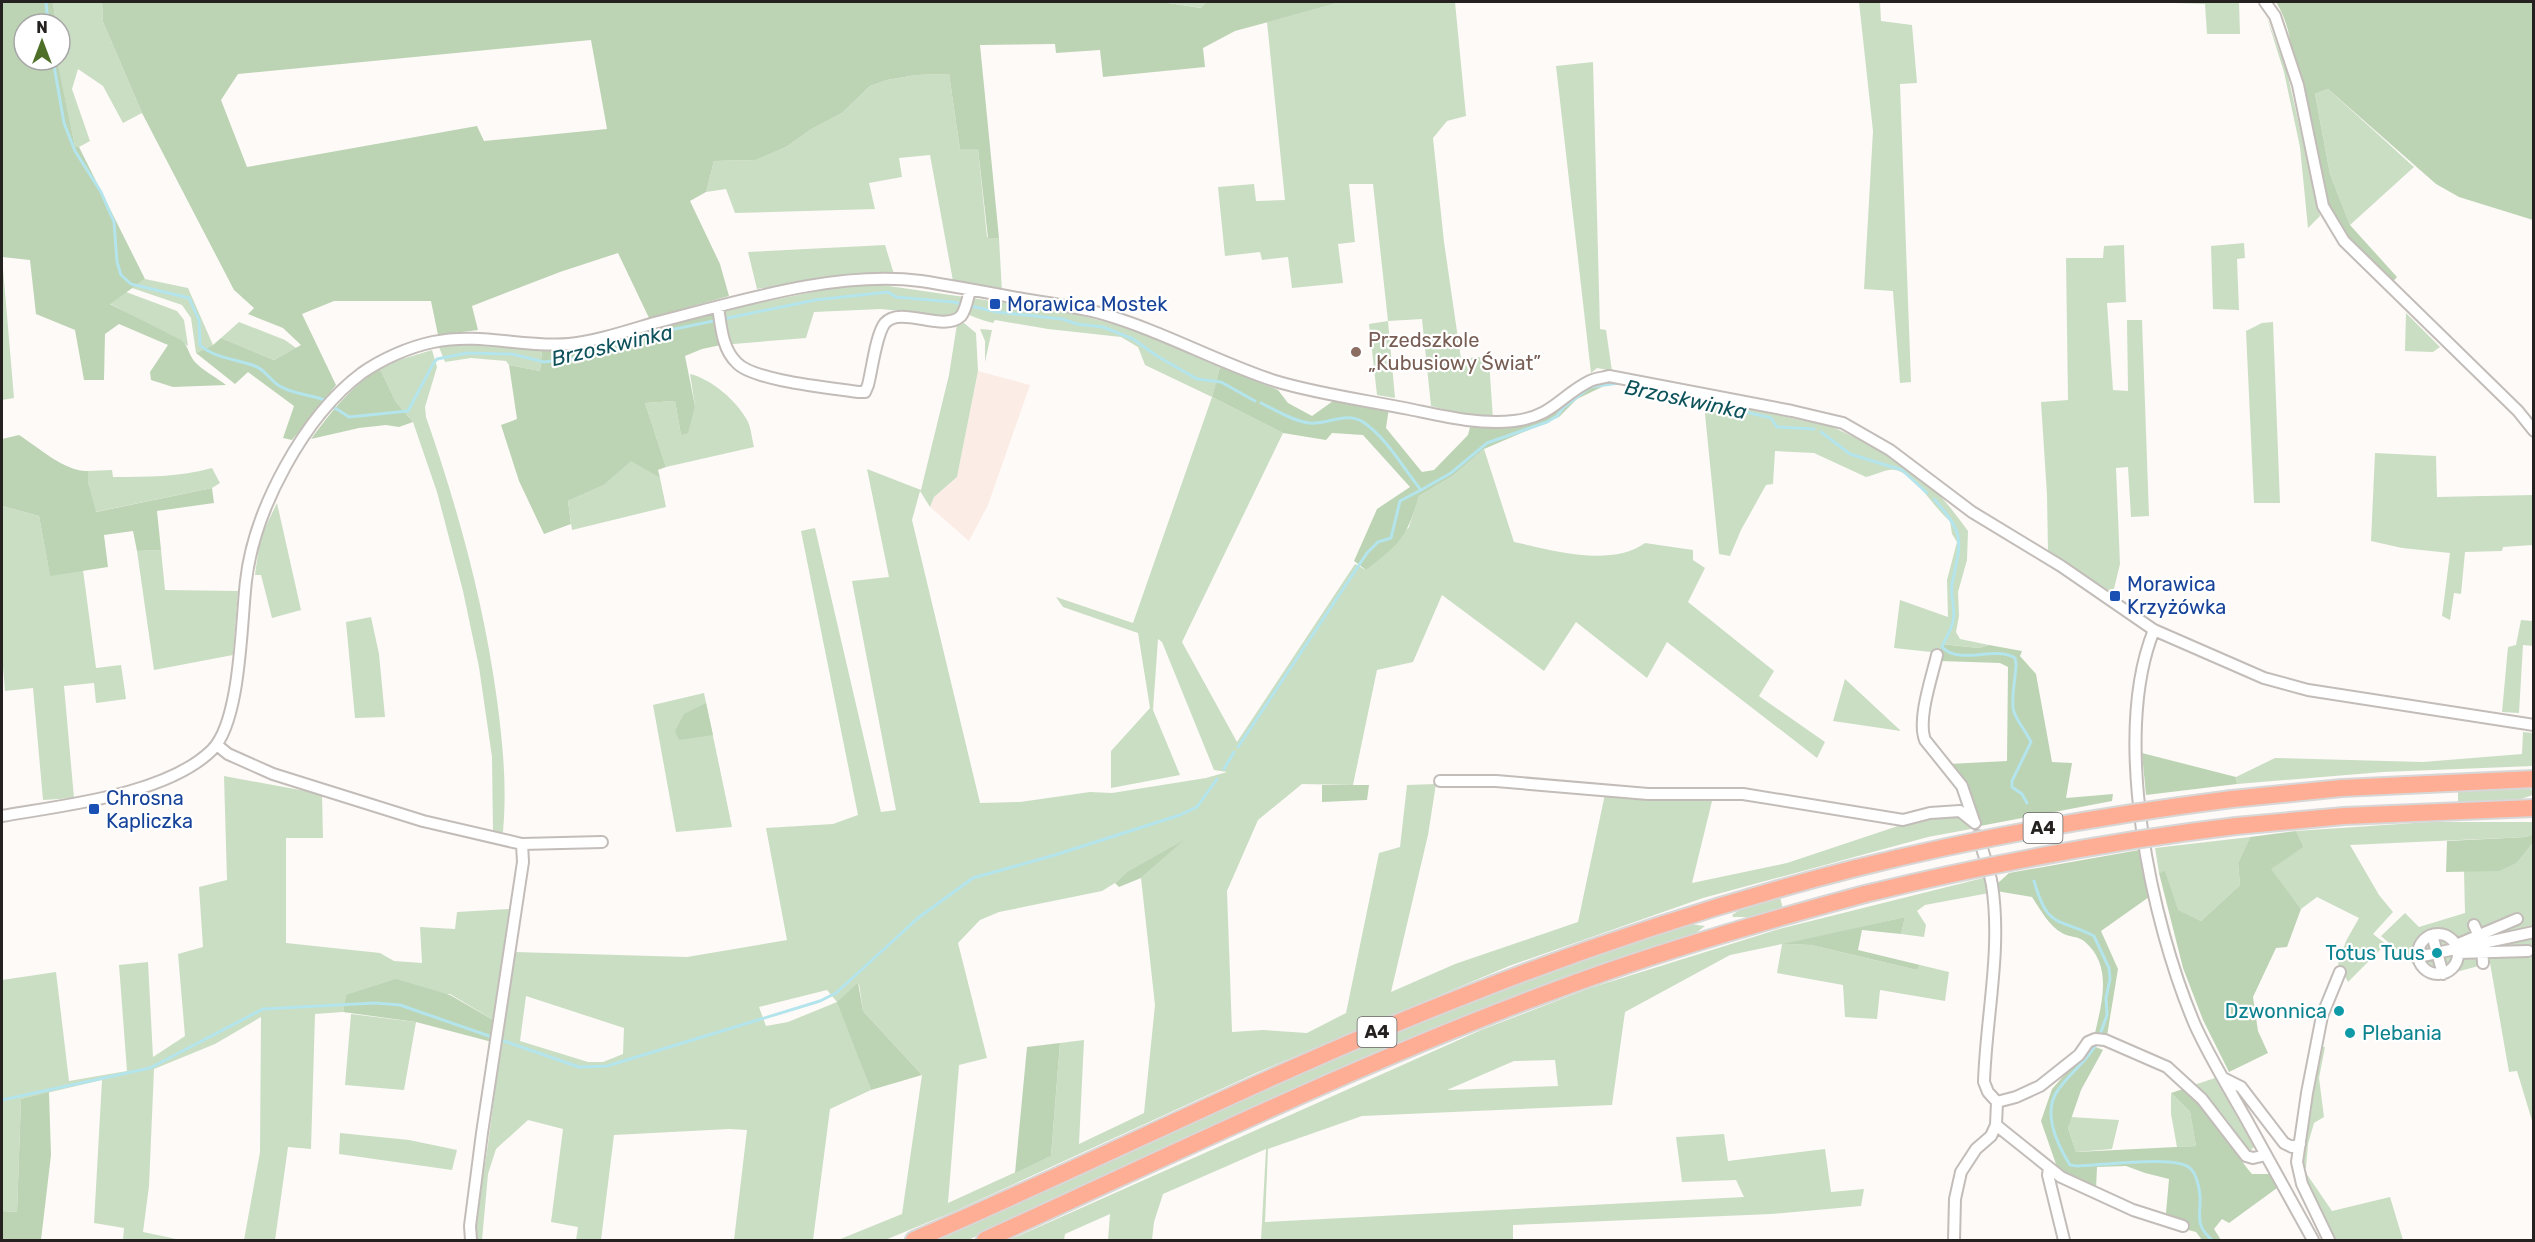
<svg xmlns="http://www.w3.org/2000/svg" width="2535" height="1242" viewBox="0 0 2535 1242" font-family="Rubik,sans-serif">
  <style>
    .built { fill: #fbede5 }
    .green { fill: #cadec3; fill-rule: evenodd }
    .forest { fill: #bcd4b4; fill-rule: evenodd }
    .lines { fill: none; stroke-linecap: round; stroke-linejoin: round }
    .stream { stroke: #b4e4ec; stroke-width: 3 }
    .minor-casing { stroke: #c3bdb9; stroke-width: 14 }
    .highway-casing { stroke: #d8d7d7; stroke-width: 20 }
    .minor { stroke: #fff; stroke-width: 10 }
    .highway { stroke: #fdae94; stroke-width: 16 }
    .highway-bridge-casing { stroke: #d8d7d7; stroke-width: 20; stroke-linecap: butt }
    .highway-bridge { stroke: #fdae94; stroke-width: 16 }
    .transit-dot { fill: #1a4fb4; stroke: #fff; stroke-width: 2 }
    .education-dot { fill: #8d6e63; stroke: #fff; stroke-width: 2 }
    .culture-dot { fill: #0f9aa8; stroke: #fff; stroke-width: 2 }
    .labels { text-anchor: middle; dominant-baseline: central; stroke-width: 4.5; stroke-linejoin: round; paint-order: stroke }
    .shield { fill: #fff; stroke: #666463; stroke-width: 1.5 }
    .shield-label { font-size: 18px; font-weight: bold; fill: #242120 }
    .transit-label { font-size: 20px; fill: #164399; stroke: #fff; text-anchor: start }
    .education-label { font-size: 20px; fill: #785e54; stroke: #fff; text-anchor: start }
    .culture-label { font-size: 20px; fill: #0d838f; stroke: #fff; text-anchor: end }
    .water-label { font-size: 21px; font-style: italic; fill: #0e525b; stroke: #fff }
  </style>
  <rect width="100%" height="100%" fill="#fefaf8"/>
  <path class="built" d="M978,371L1030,385L988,505L969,541L930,507L934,497L957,477Z"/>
  <path class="green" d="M53,2H102L103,22L142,113L123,123L103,86L78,69L72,89L90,141L79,147L75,146L58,67L57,60H60V24H56Z
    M1162,2H1207L1202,8Z
    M1341,2H1455L1466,116L1447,121L1433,138L1444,242L1461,359L1479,357L1489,361L1493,419L1470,416L1431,406L1422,319L1388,321L1395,398L1377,395L1369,324L1388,321L1373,184H1349L1355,242L1338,244L1343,283L1292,288L1288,257L1262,260L1260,252L1225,256L1218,187L1254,184L1256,201L1285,200L1267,22Z
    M1859,2H1880L1881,21L1912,25L1917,83L1900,84L1911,382L1900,383L1893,291L1864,289L1873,131Z
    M2174,2H2239L2240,34H2207L2205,4L2174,3Z
    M2266,15L2287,72L2320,216L2308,228L2300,147L2284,72Z
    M1593,62L1600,329L1606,330L1612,371L1597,368L1591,373L1556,66Z
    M949,74L960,149H978L987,237L999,238L1002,292L953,281L930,155L899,158L902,177L869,183L875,209L735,213L726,189L706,192L714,161L756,160L786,147L810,130L842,113L870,86L887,80L916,75Z
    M2328,89L2414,167L2350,225L2330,174L2315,94Z
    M2244,243L2245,258L2237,259L2239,310L2213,309L2211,246Z
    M885,245L894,274L834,276L757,289L748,252Z
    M2124,245L2126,302L2107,303L2113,390L2128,391L2127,320H2142L2149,516L2131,517L2128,467L2116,468L2120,564L2113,593L2048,552L2047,495L2041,402L2068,400L2066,258H2103L2104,246Z
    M2,257L14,398L2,400Z
    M145,279L188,288L213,345L196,353L191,318L182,305L132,288Z
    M875,284L1069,312L1131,329L1220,367L1212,397L1283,433L1182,642L1237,742L1355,564L1366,570L1409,527L1419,496L1454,475L1484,449L1514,542C1553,550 1610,568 1645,543L1693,550V560L1705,568L1688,602L1774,671L1759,696L1825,742L1817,758L1667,642L1647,678L1576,622L1544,671L1442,595L1413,662L1377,670L1353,785L1302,784L1258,820L1227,891L1232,1032L1263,1030L1307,1033L1346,1013L1379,853L1400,847L1407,785L1436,784L1428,835L1391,992L1455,964L1578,922L1605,794L1713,797L1692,883L1787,863L1931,815L1963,816L1971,829L1928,837L1703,898L1509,966L1256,1073L953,1212L885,1240H838L902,1214L922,1075L863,1011L859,984L838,1002L871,1090L830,1109L813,1240H734L747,1130L729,1129L614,1135L601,1240H576L578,1227L551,1222L563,1129L528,1120L496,1149L488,1174L482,1240H476C475,1209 484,1176 488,1144C497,1080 503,1015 515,952L687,957L787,940L766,828L833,824L858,815L801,531L815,528L881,812L896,810L852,581L889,577L867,469L921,490L949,375L957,324L964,323L976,333L978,371L957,477L934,497L930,507L920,491L912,520L980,803L1020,802L1090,792L1112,793L1206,778L1227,772L1214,770L1162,642L1158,639L1153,710L1180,775L1111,788V751L1150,708L1138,633L1063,607L1056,597L1133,623L1212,397L1145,365L1138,347L1121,337L1048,329L995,320L993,323C980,320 971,315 958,311L948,316L881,309L814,312L806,338L721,345L715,312L832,288ZM1181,842L1141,878L1155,1005L1144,1113L1079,1144L1084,1040L1060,1043L1051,1156L948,1203L959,1065L987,1058L958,943L980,920L999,912L1102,891L1115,883L1128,871ZM827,990L837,1002L788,1022L766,1026L759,1007ZM526,996L624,1028L623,1054L603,1062H588L520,1041Z
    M126,292L177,311L184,320L188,346L109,303Z
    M2406,313L2440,347L2433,352L2405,351Z
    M239,322L285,340L296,348L274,360L221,338Z
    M2273,322L2280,503H2254L2246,331L2262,323Z
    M980,329L992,330L985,362V341Z
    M474,343L542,350L540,371L509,365L506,361L471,358L445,362L439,347Z
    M432,350L437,367L425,407L426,417C458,509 484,603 497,700C503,745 507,787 503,832H493L492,757L479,667L463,591L437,492L413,422L396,402L380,369L399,360Z
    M690,374C711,379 736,400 747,420C751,427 752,439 754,447L666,467L645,403L675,401L681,435L695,406Z
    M1610,380L1830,426C1869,443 1909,465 1939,495C1950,506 1959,519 1968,531L1967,560L1958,592L1959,616L1956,632L1960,639L1989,645L1979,648L1942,644L1940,653L1894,648L1900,600L1948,617L1947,580L1957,542L1952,534L1950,521C1934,509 1911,466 1889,470C1882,471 1874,475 1866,477L1814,453L1775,451L1773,484L1766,485L1741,530L1730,556L1719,554L1704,404L1623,384L1611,385Z
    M2375,453L2436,456L2437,497L2533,495V545L2503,547L2502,551L2465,552L2461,594L2454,593L2450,620L2442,616L2450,553L2402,548L2371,541Z
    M631,460L660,478L666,507L572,530L568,501L604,485Z
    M212,468L220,483L212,488L95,512L88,482V471L112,470L113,477C146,477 180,477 212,468Z
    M277,503L301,610L272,618L261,575H255L260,538Z
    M2,506L39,516L50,575L83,570L96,668L121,665L126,699L96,703L94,683L64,686L74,798L43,800L33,688L5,691L2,655Z
    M161,550L165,590L238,591L233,655L154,670L137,551Z
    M371,617L379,654L385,717L355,718L346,622Z
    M2521,620L2533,621V646L2523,645L2519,713L2502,712L2508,647L2516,645Z
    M1845,679L1901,731L1833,721Z
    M704,693L732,827L676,832L653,705Z
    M2523,732L2533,733V766L2383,772L2237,784L2236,777L2275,758L2423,762L2522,754Z
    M224,776L322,794L323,838H286V943L380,953L394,961L422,963L420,927L455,929L457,912L509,909L495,1021L450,994L346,995L343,1012L315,1014L311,1149L288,1147L275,1240H244L260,1152L261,1017L215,1044L154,1069L149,1186L143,1232L181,1240H123L124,1228L94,1223L102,1080L21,1099L17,1212L2,1211V980L56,972L69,1081L127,1071L119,965L148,962L153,1057L185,1036L178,954L203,947L199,887L227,880Z
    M2517,785L2533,790V795L2515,801L2458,804V788Z
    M2429,822H2533V834L2526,837L2350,845L2379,895L2393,912L2373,934L2386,944L2348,982L2338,964L2346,941L2359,918L2317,897L2301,909L2270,869L2304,847L2296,831Z
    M2250,837L2238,863L2240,885L2201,921L2177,910L2165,872L2159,873L2155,848Z
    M2533,843V1124L2517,1071L2509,1072L2490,963L2430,979L2381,936L2405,913L2419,927L2465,913L2464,871C2502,871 2508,873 2533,843Z
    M1987,877L1989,893L1925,905L1917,911L1926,925L1924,937L1901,934L1905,917L1786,944L1811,945L1917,970L1920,965L1949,972L1945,1001L1880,990L1877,1019L1845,1017L1843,985L1777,973L1782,944L1730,955L1625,1012L1612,1105L1362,1116L1268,1149L1265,1222L1744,1197L1736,1180L1682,1182L1676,1137L1724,1134L1728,1161L1825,1149L1831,1192L1864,1189L1861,1206L1771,1214L1513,1225V1240H1261L1266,1149L1163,1194L1154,1222L1152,1240H1108L1110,1214L1065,1234L1064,1240H1009L1481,1030L1590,988L1779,929ZM1555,1060L1558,1086L1447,1090L1514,1061Z
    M1780,897L1783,909L1753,917H1733L1732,915L1741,909Z
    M1682,923L1705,926L1688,939L1340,1072L968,1240H928L1408,1027L1547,970Z
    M351,1014L416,1022L404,1090L345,1085Z
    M2321,1046L2325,1047L2319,1078L2324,1117L2314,1123L2308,1144L2306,1168H2303L2302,1157L2312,1082Z
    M2215,1078L2254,1147L2250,1151L2220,1111L2194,1085Z
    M2171,1093L2190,1112L2196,1146L2177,1147L2171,1114Z
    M2071,1117L2119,1120L2112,1149L2076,1152L2068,1128Z
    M340,1133L409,1140L457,1150L452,1170L339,1154Z
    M2303,1173H2306L2332,1211L2390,1197L2403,1240H2332Z"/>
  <path class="forest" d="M2,2H53L56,24H24V60H57L75,146L79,147L145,279L110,304L181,340C189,347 188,353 194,361C202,370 216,377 226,385L173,387L151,380L150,372L168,345L119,324L105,334L104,380H84L75,330L36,314L30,260L2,257Z
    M102,2H1162L1201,8L1207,2H1341L1235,31L1203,48L1205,67L1103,77L1100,50L1056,53L1055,44L980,45L999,238H988L978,149H960L949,74L916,75L887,80L870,86L842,113L810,130L786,147L756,160L714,161L706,192L690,201L720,264L729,296L649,318L618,253L560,272L472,306L478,330L438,335L431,301H334L302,314L336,385L292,440L283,438L294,406L248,372L235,384L196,353L213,345L221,338L274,360L301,345L283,328L248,314L254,308L234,290L142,113L103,22ZM591,40L607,129L484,141L477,126L247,167L221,100L238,74Z
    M2276,2H2533V220L2459,197L2436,184L2328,89L2315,94L2330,174L2350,225L2397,277L2391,284L2342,233L2328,205L2292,54C2290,35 2286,18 2276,2Z
    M715,312L721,345L702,349L685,356L695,406L688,433L681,435L675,401L645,403L666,467L658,470L660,478L631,461L604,485L568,501L571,524L544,534L519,481L501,425L517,419L509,365L540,371L542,350L576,348Z
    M1220,367L1278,390L1288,403L1312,416L1333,401L1389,408L1386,428L1422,472L1434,470L1468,435L1471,423C1493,421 1536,423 1555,412C1572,402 1584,388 1603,380L1604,386L1577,399L1559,417L1484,449L1454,475L1419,496C1406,539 1401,542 1366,570L1354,561L1377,509L1410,487L1363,435L1332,433L1326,440L1283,433L1212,397Z
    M380,369L396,402L413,422L399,427L386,425L359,428L311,439C332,411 350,387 380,369Z
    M19,435C38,447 65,472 88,471V482L96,512L212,488L214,503L157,511L161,550L137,551L133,531L104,535L108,567L50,576L39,516L2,506V439Z
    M1941,644L1979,648L1989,645L2022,651L2020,656L2036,674L2052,762L2072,763L2066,798L2113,794L2112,801L1980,826C1972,800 1970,781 1948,764L2007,761L2008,667L2000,663L1940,661Z
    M706,703L713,735L679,740L675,731L684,714Z
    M2142,753L2236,777L2237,784L2146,795Z
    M1322,785H1369L1367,800L1322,802Z
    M2296,831L2304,847L2271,869L2301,909L2287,947L2276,948L2253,997L2258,1031L2268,1053L2229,1072L2203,1020L2183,968L2159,873L2165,871L2178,910L2201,921L2240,885L2238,863L2250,837Z
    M2533,834V843L2516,863L2499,871L2446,872L2447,841L2526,837Z
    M1184,840L1141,878L1119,887L1115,883L1128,871Z
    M2139,850L2149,897L2101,931L2118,969L2107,1036L2095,1033C2102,1002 2113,965 2084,941C2078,936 2068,937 2062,933C2049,926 2040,909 2032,897L1996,891L1998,883L2009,873Z
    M1905,917L1901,934L1862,930L1858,950L1920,965L1917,970L1811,945L1783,944Z
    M396,979L450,995L495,1021L492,1042L416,1022L343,1012L346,995Z
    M858,983L863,1011L922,1075L871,1090L837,1002Z
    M1060,1043L1051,1156L1015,1173L1027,1047Z
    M2091,1045L2103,1050L2081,1090L2068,1128L2076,1152L2196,1146L2190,1112L2171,1093L2183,1089C2200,1103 2217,1119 2228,1138C2236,1151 2242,1163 2252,1174H2269L2277,1188L2229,1223L2222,1219L2214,1229L2221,1240H2202L2196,1232L2165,1224L2169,1179L2145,1173L2126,1166L2097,1167L2096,1189L2058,1170L2041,1121L2052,1089Z
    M49,1092L51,1155L41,1240H2V1211L17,1212L21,1099Z"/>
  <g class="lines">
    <path class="stream" d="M46,2L48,24
      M53,60L64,123L75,151L101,192L114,222L117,262L121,275L131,284L189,298L199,320L200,345C214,358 235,359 252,365C264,368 269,379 278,385C292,395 312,394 327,401
      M1646,388L1771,418L1777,427L1814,429
      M1261,403C1275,410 1293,421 1309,423C1327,425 1346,411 1363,422C1387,438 1403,468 1421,490L1451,473L1487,443L1547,422L1557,416L1563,408L1590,387L1619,383
      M332,406L349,417L408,411L433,364L437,359L467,353L512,354L544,362L576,358L595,350L670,330L815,300L888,292L896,297L953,302L997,312L1062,319L1077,324L1103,327L1133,339L1157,356L1197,379L1221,382L1255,401
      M1821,432L1850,454L1902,470L1927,493
      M1934,499C1966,535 1961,540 1952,584C1950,596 1956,609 1953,621C1952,629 1945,639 1942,647C1960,666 1994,645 2015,658L2016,664C2016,677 2010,701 2014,712C2018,723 2026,731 2031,742L2012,781V787L2022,794L2027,803
      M1238,747L1367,553L1378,542L1391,538L1400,501L1421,490
      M1224,769L1234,752
      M2034,881C2048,929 2056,917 2094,936L2109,968L2110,979L2106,998L2107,1015L2101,1032
      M504,1041L579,1067L607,1066L820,1001L836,993L918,918L973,878L1055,855L1180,815L1197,807L1217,779
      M2095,1046C2085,1063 2069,1074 2058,1090C2042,1112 2057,1144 2070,1165L2077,1166C2099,1166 2178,1154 2191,1169C2196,1174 2199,1187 2200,1195C2201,1216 2194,1224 2212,1240
      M2,1100L150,1068L263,1009L375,1003L400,1005L492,1037"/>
    <g class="minor-casing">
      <path id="minor" d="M2265,2L2275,16L2298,85L2323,206L2344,241L2518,411L2534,431
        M718,307C721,326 722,349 737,363C754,381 833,388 859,392H865L868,385C872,370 876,334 885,323C901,305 943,333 961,316C966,310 968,297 970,290
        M2154,630C2111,736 2151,922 2195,1025C2209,1056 2228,1087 2245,1117C2268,1158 2290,1199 2313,1240
        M1937,655C1932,677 1917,719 1925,740L1962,786L1974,821
        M217,745L228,754L273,774L423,821L522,844L523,862L482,1133L470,1226L471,1240
        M1440,781H1496L1648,794H1743L1903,820L1930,813L1960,811L1975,823
        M2,816C64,805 166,795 212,750C241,721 241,622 246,581C254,510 304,416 362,373C382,359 409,347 433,342C481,332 523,348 569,344C597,341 627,331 654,323C737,302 836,270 921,281C953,286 985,292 1017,298C1046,303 1075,306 1103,314C1162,331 1217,362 1275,381C1318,394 1364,400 1409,409C1443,416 1479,425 1514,421C1552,417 1561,395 1590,381C1596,378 1603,378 1609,376L1792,411L1843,423L1890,450L1972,512L2061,566L2154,630L2264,678L2308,690L2534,725
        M1978,836C1983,852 1989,868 1992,885C2002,950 1986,1017 1984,1082L1988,1092L1997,1102
        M522,844L602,842
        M2474,925L2482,943L2483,963
        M2418 954a20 20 0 1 1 40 0a20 20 0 1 1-40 0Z
        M2432,935L2443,974
        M2456,945L2517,919
        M2458,953L2528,951
        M2418,957L2534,932
        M2223,1078L2241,1087L2284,1143L2292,1147L2300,1144
        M1996,1125L2061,1177L2133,1210L2183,1226
        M2049,1168L2048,1175L2064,1240
        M1954,1240L1955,1199L1961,1172L1976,1149L1991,1136L1996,1125L1997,1102L2016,1097L2040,1086L2079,1055L2088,1042L2095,1039L2105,1040L2167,1067L2202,1099L2246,1156L2253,1158L2266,1155
        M2329,1240L2302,1184L2297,1162L2307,1093L2322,1016L2340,972"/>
    </g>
    <g class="highway-casing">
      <path id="highway" d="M2232,799L2342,788L2534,779
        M2236,826L2344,816L2534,808
        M914,1240C1098,1161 1277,1069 1464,996C1592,945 1723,902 1856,868
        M985,1240C1174,1154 1361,1062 1556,990C1657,952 1761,922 1865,894"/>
    </g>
    <use href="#minor" class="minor"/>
    <use href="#highway" class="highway"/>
    <g class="highway-bridge-casing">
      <path id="highway-bridge" d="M1856,868C1980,837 2106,815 2232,799
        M1865,894C1988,864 2111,841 2236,826"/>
    </g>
    <use href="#highway-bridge" class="highway-bridge"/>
  </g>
  <g class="transit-dot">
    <rect x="989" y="298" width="12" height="12" rx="3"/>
    <rect x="2109" y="590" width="12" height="12" rx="3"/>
    <rect x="88" y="803" width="12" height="12" rx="3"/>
  </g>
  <circle class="education-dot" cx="1356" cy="352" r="6"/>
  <g class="culture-dot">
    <circle cx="2437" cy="953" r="6"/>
    <circle cx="2339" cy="1011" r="6"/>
    <circle cx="2350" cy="1033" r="6"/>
  </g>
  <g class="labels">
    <g class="shield">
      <rect x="2023.5" y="813" width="39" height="30" rx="4.5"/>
      <rect x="1357.5" y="1017" width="39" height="30" rx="4.5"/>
    </g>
    <g class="shield-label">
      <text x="2043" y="828">A4</text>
      <text x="1377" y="1032">A4</text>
    </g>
    <g class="transit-label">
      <text x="1007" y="304">Morawica Mostek</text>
      <text x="2127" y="584">Morawica<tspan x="2127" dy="23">Krzyżówka</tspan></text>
      <text x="106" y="798">Chrosna<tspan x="106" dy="23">Kapliczka</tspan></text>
    </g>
    <g class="education-label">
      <text x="1368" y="340">Przedszkole<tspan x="1368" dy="23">„Kubusiowy Świat”</tspan></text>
    </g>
    <g class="culture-label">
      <text x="2425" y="953">Totus Tuus</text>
      <text x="2327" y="1011">Dzwonnica</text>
      <text x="2362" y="1033" text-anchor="start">Plebania</text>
    </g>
    <g class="water-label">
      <text transform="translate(612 345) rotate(-13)">Brzoskwinka</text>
      <text transform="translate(1686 399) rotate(12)">Brzoskwinka</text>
    </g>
  </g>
  <rect width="2535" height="1242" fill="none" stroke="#242120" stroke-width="6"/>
  <g transform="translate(42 42)"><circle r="28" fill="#ffffff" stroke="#a7a6a6" stroke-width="1.5"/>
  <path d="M0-4.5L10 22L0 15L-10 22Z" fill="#4d6f27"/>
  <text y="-9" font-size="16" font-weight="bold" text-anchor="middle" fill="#242120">N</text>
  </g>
</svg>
